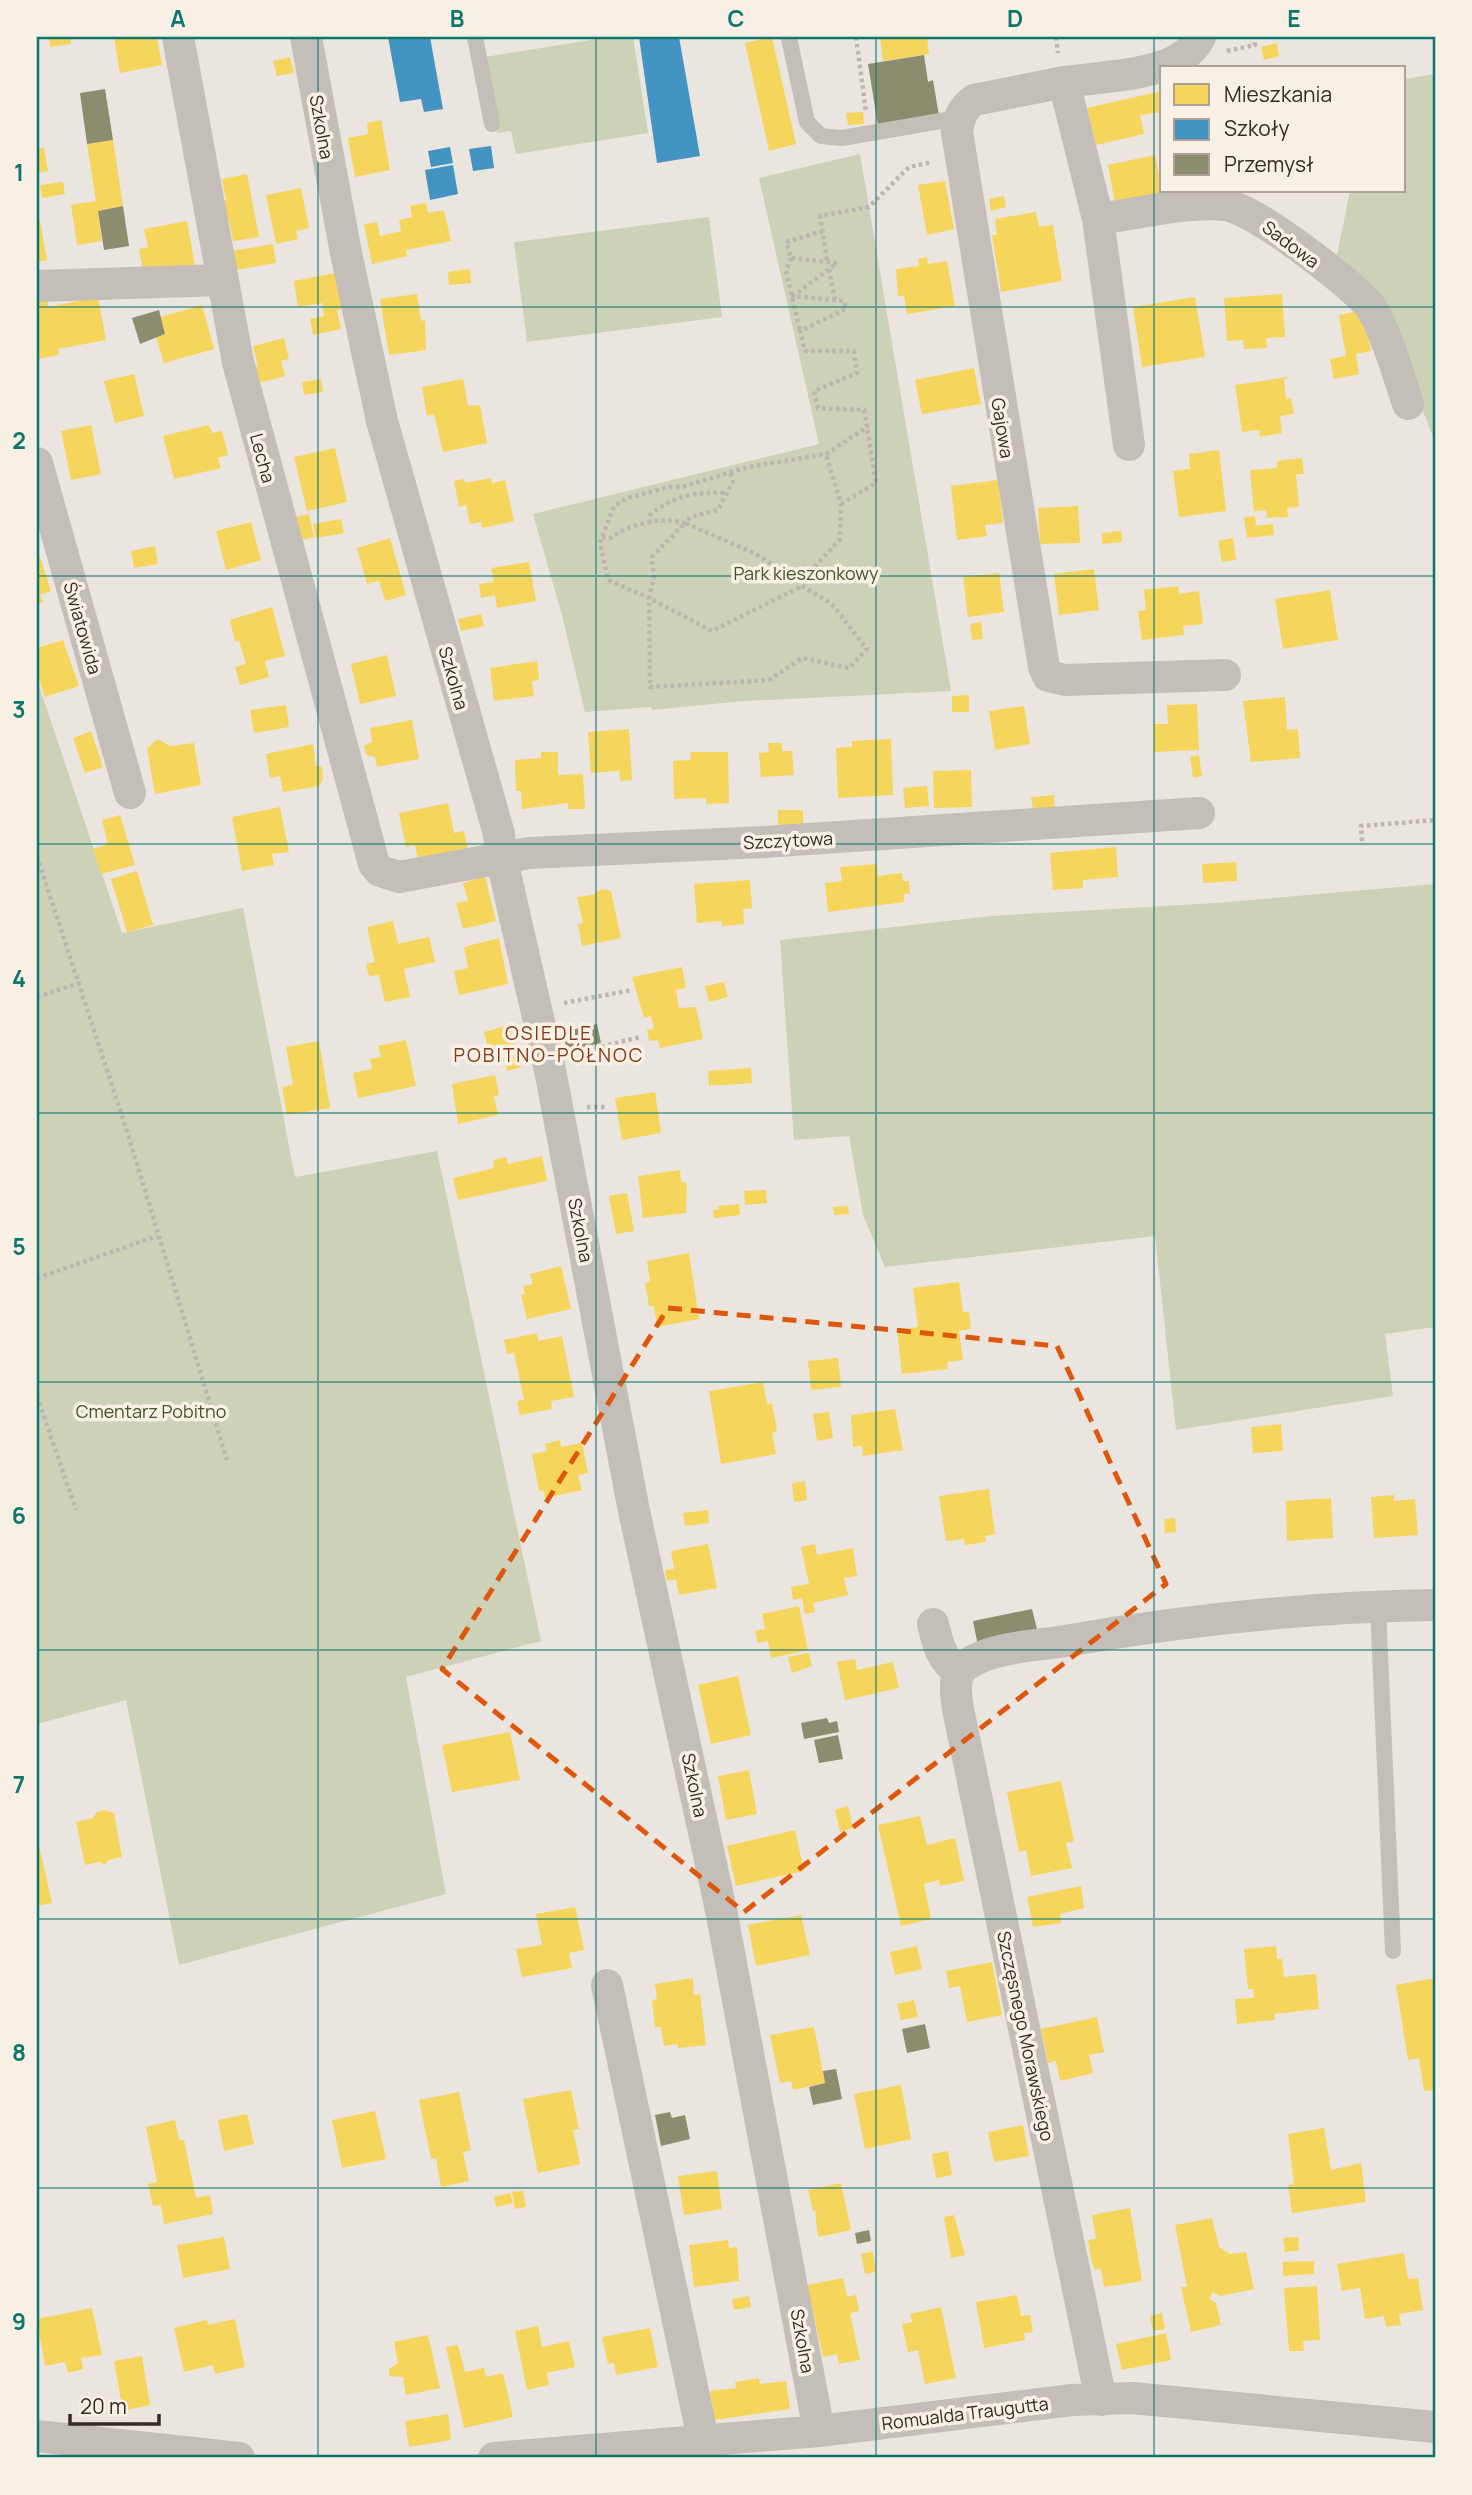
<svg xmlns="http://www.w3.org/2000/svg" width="1472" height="2495" viewBox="0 0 1472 2495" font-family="Manrope,sans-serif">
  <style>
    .green { fill: #ccd1b8 }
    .homes { fill: #f6d55c }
    .schools { fill: #4393c3 }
    .industry { fill: #8c8c6e }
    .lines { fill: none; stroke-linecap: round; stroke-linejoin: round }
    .path { stroke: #bdb6b0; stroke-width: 4.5; stroke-dasharray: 3.5 3.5; stroke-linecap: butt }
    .lane { stroke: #c4beb8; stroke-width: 16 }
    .street { stroke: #c4beb8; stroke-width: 32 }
    .marked { fill: none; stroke: #df570d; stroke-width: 5; stroke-dasharray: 14 9; stroke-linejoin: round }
    .grid { fill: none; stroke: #0f766e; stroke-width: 2; stroke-opacity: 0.55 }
    .labels { text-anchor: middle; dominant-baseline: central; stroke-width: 7; stroke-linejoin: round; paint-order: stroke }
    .street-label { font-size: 18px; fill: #352b26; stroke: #f9f0e5 }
    .park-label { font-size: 18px; fill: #43532a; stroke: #f9f0e5 }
    .neighbourhood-label { font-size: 19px; letter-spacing: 2px; fill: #84391f; stroke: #f9f0e5 }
    .neatline { fill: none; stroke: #0f766e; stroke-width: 2.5 }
    .grid-label { font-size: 23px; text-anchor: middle; font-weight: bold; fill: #0f766e }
  </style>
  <rect width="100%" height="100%" fill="#ebe5df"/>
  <path class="green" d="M610,37H633L648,133L516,154L511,131L497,133L485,57Z
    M1435,74V442L1419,401L1335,265L1350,191H1404V79Z
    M860,154L951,691L744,701L652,710L651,707L585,712L562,615L533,514L819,444L759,178Z
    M709,217L722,317L527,342L514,242Z
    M37,680L122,933L243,908L295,1177L437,1151L541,1641L406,1677L446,1894L179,1965L126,1700L37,1724Z
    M1435,884V1327L1385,1334L1393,1396L1176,1430L1155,1236L885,1267L863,1215L849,1136L794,1140L780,940L991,916L1216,903Z"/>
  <path class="homes" d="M49,37H70L71,44L50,47Z
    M114,37H157L162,65L120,73Z
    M772,37L796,144L769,151L745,43Z
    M880,37H927L929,54L883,61Z
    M1277,43L1279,56L1264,60L1261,47Z
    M290,57L294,73L277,76L273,61Z
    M1162,91V112L1140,115L1144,134L1096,145L1087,108Z
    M863,112L864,124L848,125L846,113Z
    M381,120L390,170L355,177L348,138L368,134L367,123Z
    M113,140L123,206L98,211L102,241L77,245L71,205L96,201L87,144Z
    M44,148L48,171L37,173V149Z
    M1155,155L1162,194L1115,204L1108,165Z
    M247,174L259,237L233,241L229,220L222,221L218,201L226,200L222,179Z
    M945,181L954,229L927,235L918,185Z
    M63,182L65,194L42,198L40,185Z
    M301,188L309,228L296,231L298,239L276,244L266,195Z
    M1004,196L1006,207L991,211L989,199Z
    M426,203L428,213L444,210L451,241L406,250L407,256L372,264L364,224L377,222L380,236L401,231L399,220L412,217L410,206Z
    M1036,212L1039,227L1053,225L1062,281L1001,292L992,235H997L995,219Z
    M37,220H40L47,260L37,262Z
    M187,221L195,266L144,275L139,249L148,247L144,229Z
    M273,244L276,263L230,271L227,252Z
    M927,257L928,264L947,261L955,306L907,314L904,296H898L896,269L919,266L918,259Z
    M470,269L471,283L449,285L448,272Z
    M341,272L347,308L337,310L341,329L313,335L310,319L324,316L322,303L298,307L294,281Z
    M417,294L421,321L425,320L426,350L389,355L380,299Z
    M1282,294L1285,337L1266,338L1267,348L1244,349L1243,340L1227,341L1224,298Z
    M98,297L106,340L58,349L59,355L37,359V300L47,299L48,307Z
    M1195,297L1205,357L1142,367L1133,307Z
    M202,305L214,349L164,363L156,337L165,334L160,317Z
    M1363,310L1371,351L1356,354L1359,374L1334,379L1330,359L1346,356L1339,315Z
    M284,338L289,359L281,361L285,376L255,384L251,368L258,367L253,346Z
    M974,368L981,404L922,414L915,380Z
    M134,374L144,416L115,423L104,381Z
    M1289,377L1284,380L1286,399L1291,398L1294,414L1280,416L1282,433L1260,437L1259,430L1242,432L1235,385Z
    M321,379L323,392L304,395L302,382Z
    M463,379L468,406L480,405L487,443L443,452L434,414L427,416L422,387Z
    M91,425L101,474L71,480L61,431Z
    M209,425L212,433L222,431L228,455L218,458L221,468L174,479L163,436Z
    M335,448L347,502L307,511L294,457Z
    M1219,450L1226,511L1179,517L1173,471L1190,469L1189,454Z
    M1302,458L1304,474H1296L1299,507L1287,508L1288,517L1267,518L1266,510L1254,511L1250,470L1277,468V461Z
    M491,478L492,483L505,480L514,521L482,528L481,522L470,524L466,505L459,507L454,481L464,479L465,483Z
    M998,480L1003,523L985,525L987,536L957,540L951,486Z
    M1078,506L1080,543L1040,544L1038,508Z
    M309,514L314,537L296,541L291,518Z
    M1255,516L1256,526L1273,524L1274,535L1247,538L1244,517Z
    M341,519L344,533L316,538L313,524Z
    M251,522L261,560L226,570L216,531Z
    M1121,531L1122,542L1102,544V533Z
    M390,538L406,595L385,601L379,581L367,584L357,548Z
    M1233,538L1236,560L1222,562L1218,541Z
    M155,546L158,564L134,568L131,551Z
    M40,557L51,591L40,595L43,602L37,604V558Z
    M529,562L536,601L497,608L495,595L481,598L479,584L494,582L491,568Z
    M1094,569L1099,610L1059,615L1054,574Z
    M999,573L1004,612L968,617L963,577Z
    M1178,586L1179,594L1199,591L1203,624L1183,626L1184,635L1142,640L1138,611L1146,610L1144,590Z
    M1330,590L1338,640L1283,649L1275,599Z
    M272,607L285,656L265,661L269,677L240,685L235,667L246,664L239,641L235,642L230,620Z
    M481,614L484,626L461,631L458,619Z
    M981,622L983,639L972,640L970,624Z
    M63,640L79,686L45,697L37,673V648Z
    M387,655L396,696L360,704L351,664Z
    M537,661L539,680L532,681L534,696L494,701L490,668Z
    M969,695V712H952V696Z
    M1285,697L1287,730L1298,729L1300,758L1251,762L1243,701Z
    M1197,704L1199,750L1154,752L1153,724H1168L1167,705Z
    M286,705L289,727L254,733L250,710Z
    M1024,706L1030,744L995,750L989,711Z
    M412,720L419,759L377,767L375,757L366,755L364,746L372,742L370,728Z
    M629,729L632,780L620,781L619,771L591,773L588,732Z
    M91,731L103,767L85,773L73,738Z
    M158,739L170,746L194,743L201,785L155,794L147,748Z
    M891,739L893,795L838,798L836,748L852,747V741Z
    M768,743H782V751H792L794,775L761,777L759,753L769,752Z
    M313,744L316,766L322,767L323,779L319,786L283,792L280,776L270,778L266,754Z
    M541,752H558V775L583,774L585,809H568V803L522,809L521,791H516L515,760L541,758Z
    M690,752H728L729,803L706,804V798L674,799L673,761L691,760Z
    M1199,755L1202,776L1193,778L1190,757Z
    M971,770L972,807L934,808L933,771Z
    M927,786L929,806L905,808L903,788Z
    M1054,795L1055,808L1033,811L1031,797Z
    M448,803L454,833L464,831L468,850L418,860L415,845L406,847L399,813Z
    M280,807L289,852L272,854L274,865L242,871L232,817Z
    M778,810H803V828L778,827Z
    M120,815L135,865L101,874L93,849L108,844L102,820Z
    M1116,847L1118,877L1083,880V888L1053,890L1050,853Z
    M1236,862L1237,881L1203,883L1202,864Z
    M877,864L878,876L902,873L903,881H909L910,894H904V902L828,912L825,883L842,881L840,867Z
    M137,871L153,925L127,932L111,879Z
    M485,876L496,921L463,929L456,903L468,901L463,883Z
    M750,880L752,908L743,909L744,924L722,926V921L697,923L694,884Z
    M602,889L611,891L621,938L582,946L578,924L583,923L577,897L592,895Z
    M393,921L398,944L429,937L435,962L404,969L410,997L385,1002L379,975L369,976L366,964L375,962L367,927Z
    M499,938L508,984L459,995L454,971L468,968L464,947Z
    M682,967L686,988L676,990L679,1008L696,1007L703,1039L660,1048L658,1040L649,1041L647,1030L654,1029L651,1016L644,1018L632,977Z
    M724,982L728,997L709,1002L705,986Z
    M510,1025L516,1048L490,1055L484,1032Z
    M406,1040L416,1086L358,1098L353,1073L372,1069L370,1059L381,1057L378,1046Z
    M319,1041L330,1108L287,1115L282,1087L293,1085L286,1047Z
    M518,1054L521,1067L507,1071L504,1057Z
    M751,1068L752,1083L709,1086L708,1071Z
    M495,1075L499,1095L494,1096L498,1115L458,1124L452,1084Z
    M655,1092L661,1133L622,1140L615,1098Z
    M542,1156L547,1181L458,1200L453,1178L494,1168L493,1160L506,1157L508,1164Z
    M680,1170L681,1181L687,1184L686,1213L643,1218L638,1176Z
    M766,1190L767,1203L745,1205L744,1191Z
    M627,1193L634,1231L616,1234L609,1196Z
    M739,1204L740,1215L714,1218L713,1210L719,1209L718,1206Z
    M848,1206L849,1214L834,1215L833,1207Z
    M689,1253L699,1319L657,1327L654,1306H649L645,1283L650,1282L647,1261Z
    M561,1266L571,1309L527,1319L521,1295L525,1294L523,1286L533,1284L530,1274Z
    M959,1282L963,1312H969L971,1329L959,1331L963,1360L947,1362L948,1369L902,1374L897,1330L918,1327L913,1288Z
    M537,1333L538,1341L562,1336L574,1397L551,1401L552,1409L520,1415L517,1401L524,1400L514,1353L507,1354L504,1340Z
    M838,1358L841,1387L811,1390L808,1361Z
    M763,1382L767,1404L772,1403L777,1431L772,1433L776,1454L721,1464L709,1391Z
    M895,1409L903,1450L863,1456L862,1446L853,1447L851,1415Z
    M829,1412L833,1438L817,1441L813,1414Z
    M1281,1424L1283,1451L1253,1453L1251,1427Z
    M560,1440L561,1447L582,1443L588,1473L578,1475L582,1490L545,1498L543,1490L539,1491L532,1454L547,1451L545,1444Z
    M805,1481L807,1500L794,1502L792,1483Z
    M989,1489L995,1534L985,1536L986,1542L965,1545L964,1539L946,1541L939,1496Z
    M1394,1495V1501L1415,1499L1418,1535L1374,1538L1371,1497Z
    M1331,1498L1333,1538L1287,1541L1286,1501Z
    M708,1510L709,1523L685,1526L683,1513Z
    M1175,1518L1176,1532L1165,1533L1164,1519Z
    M708,1544L717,1588L679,1595L676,1579L667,1581L665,1570L674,1569L671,1551Z
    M815,1544L817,1555L853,1548L857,1576L844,1578L848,1595L813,1603L815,1612L805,1614L802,1598L793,1600L791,1587L809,1584L801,1547Z
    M799,1606L808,1650L771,1658L768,1641L758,1643L755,1631L765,1629L762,1614Z
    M809,1653L812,1666L792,1673L788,1657Z
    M855,1659L857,1670L893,1662L899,1688L845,1700L837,1662Z
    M738,1676L751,1735L711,1744L698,1685Z
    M510,1732L520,1780L452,1792L442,1745Z
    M749,1770L757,1814L726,1820L718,1776Z
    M1061,1781L1074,1841L1066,1843L1072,1868L1031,1876L1026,1850L1019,1852L1007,1792Z
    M848,1806L853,1828L840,1832L835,1810Z
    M104,1810L114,1813L122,1857L108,1860L105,1865L99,1862L85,1865L76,1822L93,1818L97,1812Z
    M920,1816L927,1845L955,1838L964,1881L940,1886L939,1880L924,1884L931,1919L901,1926L878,1825Z
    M795,1830L804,1871L736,1886L727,1846Z
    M37,1836L52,1903L37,1906Z
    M1081,1886L1084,1908L1060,1914L1061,1923L1033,1927L1027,1897Z
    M575,1907L584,1950L569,1953L572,1968L522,1977L516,1949L542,1945L536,1914Z
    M801,1915L810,1955L756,1966L748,1925Z
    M917,1946L922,1969L895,1975L890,1952Z
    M1276,1946L1277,1959H1282L1284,1977L1316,1974L1319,2009L1274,2014L1275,2020L1237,2024L1235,1999L1254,1998L1253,1989H1248L1244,1949Z
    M992,1962L1002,2015L967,2022L960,1986L949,1988L946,1971Z
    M693,1978L694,1995L700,1994L706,2045L678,2048V2044L664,2046L661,2027H655L652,2000L657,1999L655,1984Z
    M1435,1978V2090L1424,2091L1419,2058L1408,2060L1396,1985Z
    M914,2000L918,2017L901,2020L897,2004Z
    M1097,2017L1104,2052L1089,2055L1093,2073L1060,2081L1056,2061L1048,2063L1041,2029Z
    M814,2027L825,2083L793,2090L791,2081L780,2083L770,2035Z
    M901,2085L911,2139L865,2149L854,2094Z
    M571,2090L579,2129L573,2130L580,2164L538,2173L523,2099Z
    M459,2092L471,2150L463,2152L469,2181L441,2187L436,2158L431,2159L419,2100Z
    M375,2111L386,2159L342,2168L332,2120Z
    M247,2114L254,2144L224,2151L218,2120Z
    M175,2120L179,2140H184L196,2198L210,2195L213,2214L164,2224L161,2205L153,2206L148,2184L157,2182L146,2127Z
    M1023,2125L1029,2156L994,2162L988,2132Z
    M1324,2128L1331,2170L1361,2163L1366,2202L1292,2213L1288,2185L1294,2184L1288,2134Z
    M948,2151L952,2175L936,2178L932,2154Z
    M717,2171L722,2209L684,2215L678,2176Z
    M841,2183L851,2230L818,2237L815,2210L813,2211L808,2190Z
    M523,2191L526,2207L515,2209L512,2192Z
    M510,2193L513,2203L496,2207L494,2197Z
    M1130,2208L1142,2281L1104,2287L1101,2269L1095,2270L1091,2259L1088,2240L1096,2239L1092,2215Z
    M954,2215L965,2255L951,2258L944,2217Z
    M1212,2218L1219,2247L1230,2254L1246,2252L1254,2289L1221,2296L1213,2292L1209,2298L1216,2303L1221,2325L1191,2332L1181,2287H1187L1175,2225Z
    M224,2237L230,2269L183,2278L177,2245Z
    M1298,2237L1299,2250L1285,2252L1283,2238Z
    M728,2240L729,2248L737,2247L739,2281L694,2287L689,2245Z
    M873,2252L876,2272L865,2274L861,2254Z
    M1404,2253L1408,2279L1418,2278L1423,2310L1399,2314L1401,2325L1386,2327L1384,2316L1365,2319L1360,2288L1342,2291L1337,2264Z
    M1314,2261V2274L1283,2276V2262Z
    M843,2278L847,2297L856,2295L859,2311L850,2313L860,2360L839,2364L837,2354L823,2357L807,2285Z
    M1317,2286L1320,2340L1303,2341L1304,2351H1289L1284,2288Z
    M1017,2295L1021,2316L1030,2315L1033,2332L1024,2333L1025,2340L984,2348L976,2302Z
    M749,2296L751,2307L734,2310L732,2299Z
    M941,2307L956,2378L925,2384L918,2350L908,2352L902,2324L913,2322L910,2314Z
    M92,2308L102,2355L81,2358L83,2369L68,2373L65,2362L45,2366L37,2319Z
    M1162,2313L1165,2329L1153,2331L1150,2316Z
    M235,2319L245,2367L215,2374L213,2365L184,2372L174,2328L207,2320L208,2325Z
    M538,2326L542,2347L569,2341L575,2367L547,2373L549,2385L527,2390L515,2331Z
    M650,2328L658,2367L616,2375L614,2363L608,2364L602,2337Z
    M1166,2333L1171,2360L1122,2370L1116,2344Z
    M428,2335L440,2388L406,2395L403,2377L389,2376V2369L398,2363L394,2342Z
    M458,2345L465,2372L484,2368L486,2377L503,2373L513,2417L464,2428L446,2347Z
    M142,2356L150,2405L123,2411L114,2361Z
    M759,2378L760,2384L786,2381L790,2409L714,2420L710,2391L736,2388L735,2382Z
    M448,2414L451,2440L409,2447L405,2421Z"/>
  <path class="schools" d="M388,37H430L443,109L424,112L421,99L400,102Z
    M639,37H679L700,156L657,163Z
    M491,146L494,168L473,171L469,149Z
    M450,147L453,163L431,167L428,151Z
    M453,165L458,194L430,200L425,170Z"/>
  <path class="industry" d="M924,55L928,82L933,80L939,116L878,126L868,64Z
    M105,89L113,140L87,144L80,93Z
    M123,206L129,246L104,250L98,211Z
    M159,310L165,334L140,344L132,318Z
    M597,1024L601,1043L567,1051L563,1032Z
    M1032,1609L1038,1633L978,1646L973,1621Z
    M827,1718L829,1723L837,1721L839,1732L804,1739L801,1723Z
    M838,1735L843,1759L819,1763L814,1740Z
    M925,2024L930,2048L907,2053L902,2029Z
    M836,2069L842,2099L813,2105L809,2087L825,2083L823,2071Z
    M670,2112L672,2118L685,2115L690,2139L661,2146L655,2115Z
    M869,2230L871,2241L857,2244L855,2233Z"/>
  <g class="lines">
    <path class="path" d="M856,37L866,112
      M1056,37L1058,53
      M1227,51L1255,45L1254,37
      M823,231L786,242L791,258L837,263L793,296L844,301L846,309L800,331L805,351H854L857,373L814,391L818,408L864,410L867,427L826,454L748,467L682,487H669L627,498L614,506L600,543L608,580L649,598L650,687L769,680L802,658L849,668L867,649L832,604L802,586L801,582L840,539L841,504L826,454
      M791,258L786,271L800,331
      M827,260L820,216L869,207L909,167L932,162
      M829,269L835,300
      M841,504L876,483L867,427
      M650,523V515C674,495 696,492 726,493
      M602,537L611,538C627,524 664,516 685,523L690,517L718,510L733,481L730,472
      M801,582L754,553L685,523L652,557L654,577L649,598L712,631L802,586
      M1362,841L1361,826L1435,820
      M37,856L126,1128L227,1460
      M37,997L79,983
      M564,1003L632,990
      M581,1052L640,1037
      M587,1107H607
      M37,1278L157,1236
      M37,1396L76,1510"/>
    <path class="lane" d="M475,37L492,124
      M789,38L807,122L821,136L842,138L958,118
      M1378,1607L1393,1951"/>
    <path class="street" d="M178,37L238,362L374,864L380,871L399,877L529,853L764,842L1199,813
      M306,37L346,253L382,421L499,834L501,856L550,1070L634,1511L721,1910L819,2431
      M1064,82L974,100C962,109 959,117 957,132L1044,667L1048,676L1065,680L1225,675
      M1098,219C1139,214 1184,201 1225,205C1254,208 1349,282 1369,305C1384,324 1400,380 1408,404
      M37,286L222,280
      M1129,445L1098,219L1064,82C1104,76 1181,77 1200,37
      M37,463L130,793
      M933,1624C938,1645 941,1659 959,1672
      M607,1985L703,2439
      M1101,2400L958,1709C956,1694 952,1675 966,1665C990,1648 1031,1646 1059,1642C1183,1620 1309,1607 1435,1605
      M37,2436L239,2458
      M494,2458L819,2431L1072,2400L1132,2398L1435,2427"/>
  </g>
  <path class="marked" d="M668,1308L1057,1346L1166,1584L744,1912L442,1669Z"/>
  <path class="grid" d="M318,37V2458M596,37V2458M876,37V2458M1154,37V2458M37,307H1435M37,576H1435M37,844H1435M37,1113H1435M37,1382H1435M37,1650H1435M37,1919H1435M37,2188H1435"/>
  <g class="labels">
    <g class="street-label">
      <text transform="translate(322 127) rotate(80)">Szkolna</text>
      <text transform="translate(1291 244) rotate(37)">Sadowa</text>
      <text transform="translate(1003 428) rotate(81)">Gajowa</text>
      <text transform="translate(263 458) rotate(75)">Lecha</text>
      <text transform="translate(83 628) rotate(74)">Światowida</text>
      <text transform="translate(454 678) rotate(74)">Szkolna</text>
      <text transform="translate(788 840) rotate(-3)">Szczytowa</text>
      <text transform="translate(581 1230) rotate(79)">Szkolna</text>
      <text transform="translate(695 1785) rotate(78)">Szkolna</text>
      <text transform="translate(1026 2036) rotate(78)">Szczęsnego Morawskiego</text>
      <text transform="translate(803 2341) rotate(80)">Szkolna</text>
      <text transform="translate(965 2413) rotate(-7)">Romualda Traugutta</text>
    </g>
    <g class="park-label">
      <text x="806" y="573">Park kieszonkowy</text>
      <text x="151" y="1411">Cmentarz Pobitno</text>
    </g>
    <g class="neighbourhood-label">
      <text x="549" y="1033">OSIEDLE<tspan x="549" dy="22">POBITNO-PÓŁNOC</tspan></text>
    </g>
  </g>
  <rect width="1472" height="2495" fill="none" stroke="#f9f0e5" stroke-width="77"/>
  <rect x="1160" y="66" width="245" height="126" fill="#f9f0e5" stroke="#aba199" stroke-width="2"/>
  <rect x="1174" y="84" width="35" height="21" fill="#f6d55c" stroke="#aba199" stroke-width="2"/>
  <text x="1224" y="102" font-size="21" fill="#352b26">Mieszkania</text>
  <rect x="1174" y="119" width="35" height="21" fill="#4393c3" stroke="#aba199" stroke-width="2"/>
  <text x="1224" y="136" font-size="21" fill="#352b26">Szkoły</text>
  <rect x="1174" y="154" width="35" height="21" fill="#8c8c6e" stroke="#aba199" stroke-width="2"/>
  <text x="1224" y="172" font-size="21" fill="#352b26">Przemysł</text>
  <path d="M70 2414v10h89v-10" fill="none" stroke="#352b26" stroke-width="3.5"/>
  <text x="80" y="2414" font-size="21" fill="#352b26" stroke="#f9f0e5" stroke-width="5" paint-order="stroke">20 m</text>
  <rect x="38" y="38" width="1396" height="2418" class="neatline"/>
  <g class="grid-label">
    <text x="178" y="27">A</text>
    <text x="457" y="27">B</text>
    <text x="736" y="27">C</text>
    <text x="1015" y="27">D</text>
    <text x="1294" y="27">E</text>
    <text x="19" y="181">1</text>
    <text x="19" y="449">2</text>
    <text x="19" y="718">3</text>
    <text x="19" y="987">4</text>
    <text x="19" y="1255">5</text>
    <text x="19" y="1524">6</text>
    <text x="19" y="1793">7</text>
    <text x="19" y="2061">8</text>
    <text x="19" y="2330">9</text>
  </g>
</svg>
